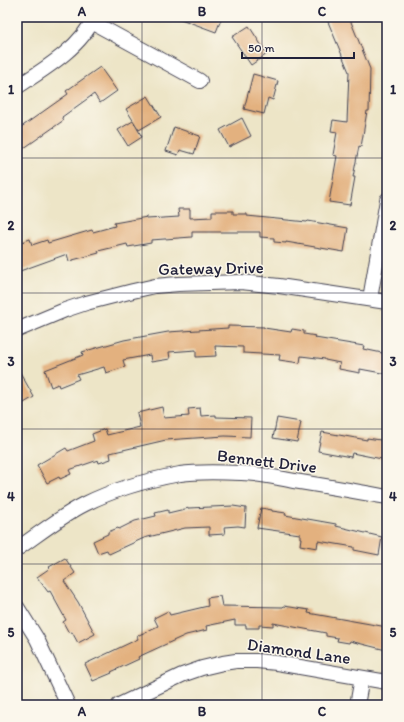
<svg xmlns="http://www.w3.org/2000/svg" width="404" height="722" viewBox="0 0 404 722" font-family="Itim,sans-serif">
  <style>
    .building { fill: #e3b17f }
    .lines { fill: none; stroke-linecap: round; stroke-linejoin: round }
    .minor-casing { stroke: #403f50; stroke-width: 16 }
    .minor { stroke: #fff; stroke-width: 14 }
    .grid { fill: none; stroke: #22223b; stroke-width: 1; stroke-opacity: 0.55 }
    .labels { text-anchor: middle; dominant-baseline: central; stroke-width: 3; stroke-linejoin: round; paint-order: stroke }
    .street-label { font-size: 17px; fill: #22223b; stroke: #fbf7ec }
    .neatline { fill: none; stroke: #22223b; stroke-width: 1.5 }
    .grid-label { font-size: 13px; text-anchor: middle; font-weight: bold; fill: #22223b }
  </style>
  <rect width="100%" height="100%" fill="#fbf7ec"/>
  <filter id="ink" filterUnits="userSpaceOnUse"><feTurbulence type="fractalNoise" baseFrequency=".025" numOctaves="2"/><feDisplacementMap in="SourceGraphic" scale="8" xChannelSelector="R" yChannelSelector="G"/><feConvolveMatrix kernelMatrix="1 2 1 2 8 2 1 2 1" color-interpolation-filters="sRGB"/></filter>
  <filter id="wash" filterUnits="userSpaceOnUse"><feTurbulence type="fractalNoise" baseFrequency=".012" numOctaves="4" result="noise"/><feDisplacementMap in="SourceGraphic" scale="16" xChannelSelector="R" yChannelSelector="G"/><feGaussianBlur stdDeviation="0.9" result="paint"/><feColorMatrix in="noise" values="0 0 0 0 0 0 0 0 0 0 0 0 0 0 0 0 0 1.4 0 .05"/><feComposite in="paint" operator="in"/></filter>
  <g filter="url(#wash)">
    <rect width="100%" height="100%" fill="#ede5c7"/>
    <g id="blocks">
      <path class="building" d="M178,17H222L216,32L178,18Z
        M326,17H349L370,69L369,111H367L361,147L359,146L353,177H355L350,205L329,202L337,156L333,155L337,132L331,131L333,120L347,122L349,72Z
        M249,26L267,54L251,65L232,37Z
        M100,67L117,91L100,103L94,94L62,117L64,120L17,153V130L68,94L66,91Z
        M253,74L278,81L273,100L268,98L264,114L244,109Z
        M148,96L161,117L139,130L126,109Z
        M242,118L251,136L229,147L220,130Z
        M133,121L142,137L128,146L118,130Z
        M174,127L200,136L194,154L180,150L178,155L166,151Z
        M178,209H190V218L212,217V211H233V214H247V216L307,222L308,221L348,228L344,252L286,242V243L274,242V238L260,237V232H192V237L151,240V243L128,247L127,244L115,247L98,251L99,253L69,261L67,254L20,271L17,262V244L30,239L32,245L47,240L48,243L92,230L93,232L115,226L114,223L147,217V219L179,217Z
        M228,326L264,327V328L291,332L292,329L304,331V334L316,336L315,338L364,346L363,349L387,354V374L360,369V373L339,369L340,363L325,360V359L301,356L300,363L279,360L280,355L243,353V347L215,346L216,356L196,357V350L169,352L170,359L151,362L150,355L123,360L125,367L106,373L104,367L77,375L79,379L59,387L58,384L51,387L45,370L83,355L82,352L124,340L168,332L228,328Z
        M17,367L34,397L17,407Z
        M162,407L164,418L189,416L188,409L200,408L201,416L216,415V417L251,418L250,437L225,436L166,440L110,453L111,459L99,463L98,460L69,470L71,474L60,479L59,477L47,483L37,465L66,448L68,451L94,441L92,434L105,429L107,435L140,427L137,413Z
        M277,418L301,422L297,442L273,438Z
        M322,432L367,440V438L387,441V460L352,453L351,457L318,451Z
        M233,506L246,508L245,527L238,526L224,527L225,534L209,535V527L185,528L144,538L109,554L107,550L98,553L93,541L108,534V532L118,528L119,529L135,521L156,516L155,513L168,510V513L189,508Z
        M261,508L272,510V511L286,513L285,515L336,524V526L382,537L379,555L354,550V547L318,541L317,548L300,545L301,538H300V534L257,528Z
        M65,558L75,573L64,581L78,602L95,634L78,643L72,632L69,633L63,622L66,620L50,591L48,592L37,577L50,568L49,567Z
        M220,596L222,606L283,607L284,606L309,610L308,613L387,627V643L386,650L350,641L349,643L337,641L338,638L326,636V633L273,623V626L259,625V628H246V625H235V620L206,626L207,630L186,635L175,640L138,657L139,659L111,672L112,673L93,681L85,664L138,639L137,636L158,626L154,618L168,611L170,615L208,606L207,598Z"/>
    </g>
  </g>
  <g filter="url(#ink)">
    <use href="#blocks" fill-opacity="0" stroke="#403f50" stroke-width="1"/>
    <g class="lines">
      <g class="minor-casing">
        <path id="minor" d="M92,22L200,81
          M17,87C43,70 82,47 94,17
          M370,299L387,200
          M17,330L65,310L86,303L133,291L155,286L178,284L241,282L279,286L387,302
          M17,549C39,534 61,516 85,504C115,489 147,480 180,474C200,471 221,472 241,473C258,473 277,478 294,481C325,486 356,491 387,497
          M17,607L37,639L68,705
          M119,705L182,675L202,668L223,663L236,661H257L277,663L387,682
          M357,705L362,678"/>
      </g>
      <use href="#minor" class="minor"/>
    </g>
  </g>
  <path class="grid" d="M142,17V705M262,17V705M17,158H387M17,293H387M17,429H387M17,564H387"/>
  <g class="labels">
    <g class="street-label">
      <text transform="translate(211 268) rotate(-1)">Gateway Drive</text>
      <text transform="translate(267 461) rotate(7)">Bennett Drive</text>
      <text transform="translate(299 651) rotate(8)">Diamond Lane</text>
    </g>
  </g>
  <rect width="404" height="722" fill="none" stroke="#fbf7ec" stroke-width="44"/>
  <path d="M242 52v6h112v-6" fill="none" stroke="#22223b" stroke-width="2"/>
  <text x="248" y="52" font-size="12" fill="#22223b" stroke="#fbf7ec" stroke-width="3" paint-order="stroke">50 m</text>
  <rect x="22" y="22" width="360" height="678" class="neatline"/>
  <g class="grid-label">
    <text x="82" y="16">A</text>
    <text x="202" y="16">B</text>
    <text x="322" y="16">C</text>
    <text x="11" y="94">1</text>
    <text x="393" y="94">1</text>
    <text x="11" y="230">2</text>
    <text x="393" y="230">2</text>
    <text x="11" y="366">3</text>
    <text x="393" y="366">3</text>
    <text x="11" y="501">4</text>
    <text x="393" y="501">4</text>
    <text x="11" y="637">5</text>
    <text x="393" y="637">5</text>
    <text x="82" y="716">A</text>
    <text x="202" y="716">B</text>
    <text x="322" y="716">C</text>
  </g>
</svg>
